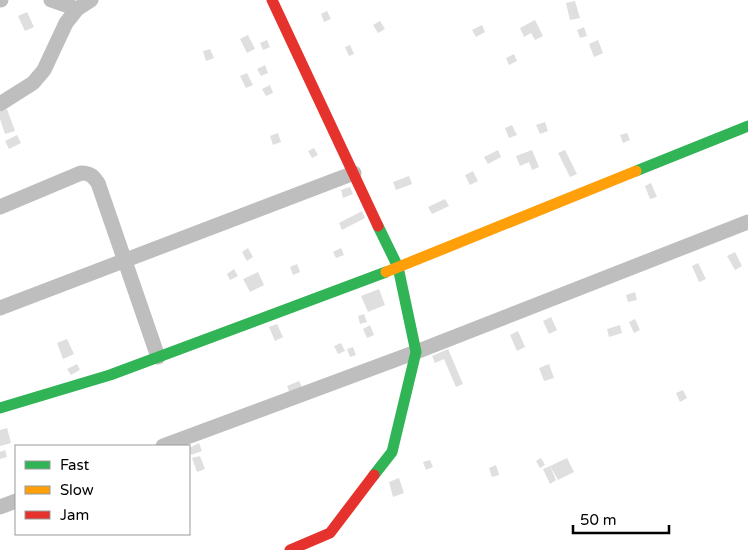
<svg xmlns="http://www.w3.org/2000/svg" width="748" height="550" viewBox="0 0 748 550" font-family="'Varela Round',sans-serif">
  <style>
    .building { fill: #dfdfdf }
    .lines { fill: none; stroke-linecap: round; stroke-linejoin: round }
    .street { stroke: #bebebe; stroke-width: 15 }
    .fast { stroke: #30b455; stroke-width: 11 }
    .slow { stroke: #ff9f0a; stroke-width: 11 }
    .jam { stroke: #e5322d; stroke-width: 11 }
  </style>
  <rect width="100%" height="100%" fill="#fff"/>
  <path class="building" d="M575,1L580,18L570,20L566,3Z
    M327,11L331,19L324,22L321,14Z
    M27,12L34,27L25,31L18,16Z
    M535,20L543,36L535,40L531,33L524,37L520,28Z
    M380,21L385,29L378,33L373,25Z
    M482,25L485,32L476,37L472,30Z
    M584,27L587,36L580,38L577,30Z
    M248,35L255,49L247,53L240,39Z
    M267,40L270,47L263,50L260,43Z
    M598,40L603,53L594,57L589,44Z
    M350,45L354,54L349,56L345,47Z
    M210,49L214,58L206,61L203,51Z
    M514,54L517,61L509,65L506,58Z
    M265,65L268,73L261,76L257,69Z
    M247,73L253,85L246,88L240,76Z
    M270,85L273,93L266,96L262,89Z
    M7,109L15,131L5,134L0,119V112Z
    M545,122L548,131L540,134L536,125Z
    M512,125L517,135L509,138L505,128Z
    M278,133L281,142L273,145L270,136Z
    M627,133L630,140L623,143L620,135Z
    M17,135L21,143L9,149L5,141Z
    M314,148L318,155L312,158L308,151Z
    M498,150L501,157L488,164L484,157Z
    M532,150L539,167L532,170L529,162L520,166L516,156Z
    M565,150L577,174L570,177L558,153Z
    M473,171L478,181L470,185L465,175Z
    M409,176L412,184L396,190L393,182Z
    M651,183L657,197L650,199L645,186Z
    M350,187L353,194L343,198L341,190Z
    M445,199L449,206L432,214L428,207Z
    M362,211L365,218L342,230L339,223Z
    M248,248L253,257L247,261L242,252Z
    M341,248L344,255L336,258L333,252Z
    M735,252L742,266L735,270L727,256Z
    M698,263L706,279L699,282L692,266Z
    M297,264L300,272L293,275L290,267Z
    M234,269L238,276L230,280L227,274Z
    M258,272L264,285L250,292L243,279Z
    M379,289L385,305L368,312L361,296Z
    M635,292L637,300L628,302L626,295Z
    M364,314L367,322L360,324L358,316Z
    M551,317L557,330L549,334L543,321Z
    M635,319L640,330L634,333L629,322Z
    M277,324L283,337L275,341L269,327Z
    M370,325L374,335L367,338L363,329Z
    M620,325L622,333L609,337L607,329Z
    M518,331L525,347L517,351L510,335Z
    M67,339L74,354L63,359L57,343Z
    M341,343L345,351L338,354L334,346Z
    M353,347L356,355L350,357L347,349Z
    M448,349L463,384L456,387L444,359L435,363L432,356Z
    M77,364L80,370L71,375L67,369Z
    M549,364L554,378L544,381L539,368Z
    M299,381L303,389L290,394L287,386Z
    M683,390L687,398L680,402L676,393Z
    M7,428L11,443L0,446V430Z
    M199,443L202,451L191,455L189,448Z
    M5,450L7,457L0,459V452Z
    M200,456L205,469L197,472L192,458Z
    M541,458L545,465L540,468L536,461Z
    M567,458L574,472L558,480L550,466Z
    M430,460L433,467L426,470L423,462Z
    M496,465L499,475L492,477L489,468Z
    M550,466L556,480L550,484L543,469Z
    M399,478L404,493L393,497L389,482Z"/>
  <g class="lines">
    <path class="street" d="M0,0H1
      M51,0L77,9
      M0,104L33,83L44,70L66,23L77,9L91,0
      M0,207L81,173C90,173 93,176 98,183L158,357
      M0,308L354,173
      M163,446L416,352L748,222
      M0,507L16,501"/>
    <path class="fast" d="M636,171L748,126
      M0,408L110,375L386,272
      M374,475L392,452L416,352L398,267L378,226"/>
    <path class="slow" d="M386,272L636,171"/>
    <path class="jam" d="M272,0L378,226
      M290,550L330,533L374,475"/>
  </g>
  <rect x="15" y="445" width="175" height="90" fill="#ffffff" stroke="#999999"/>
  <rect x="25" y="461" width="25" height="8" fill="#30b455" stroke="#999999"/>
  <text x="60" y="470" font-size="15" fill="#000000">Fast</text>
  <rect x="25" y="486" width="25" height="8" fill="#ff9f0a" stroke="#999999"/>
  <text x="60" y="495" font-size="15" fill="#000000">Slow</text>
  <rect x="25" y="511" width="25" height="8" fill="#e5322d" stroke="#999999"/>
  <text x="60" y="520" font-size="15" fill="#000000">Jam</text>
  <path d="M573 525v8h96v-8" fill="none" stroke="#000000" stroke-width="2.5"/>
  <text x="580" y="525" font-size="15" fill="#000000" stroke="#ffffff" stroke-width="4" paint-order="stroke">50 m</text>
</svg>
